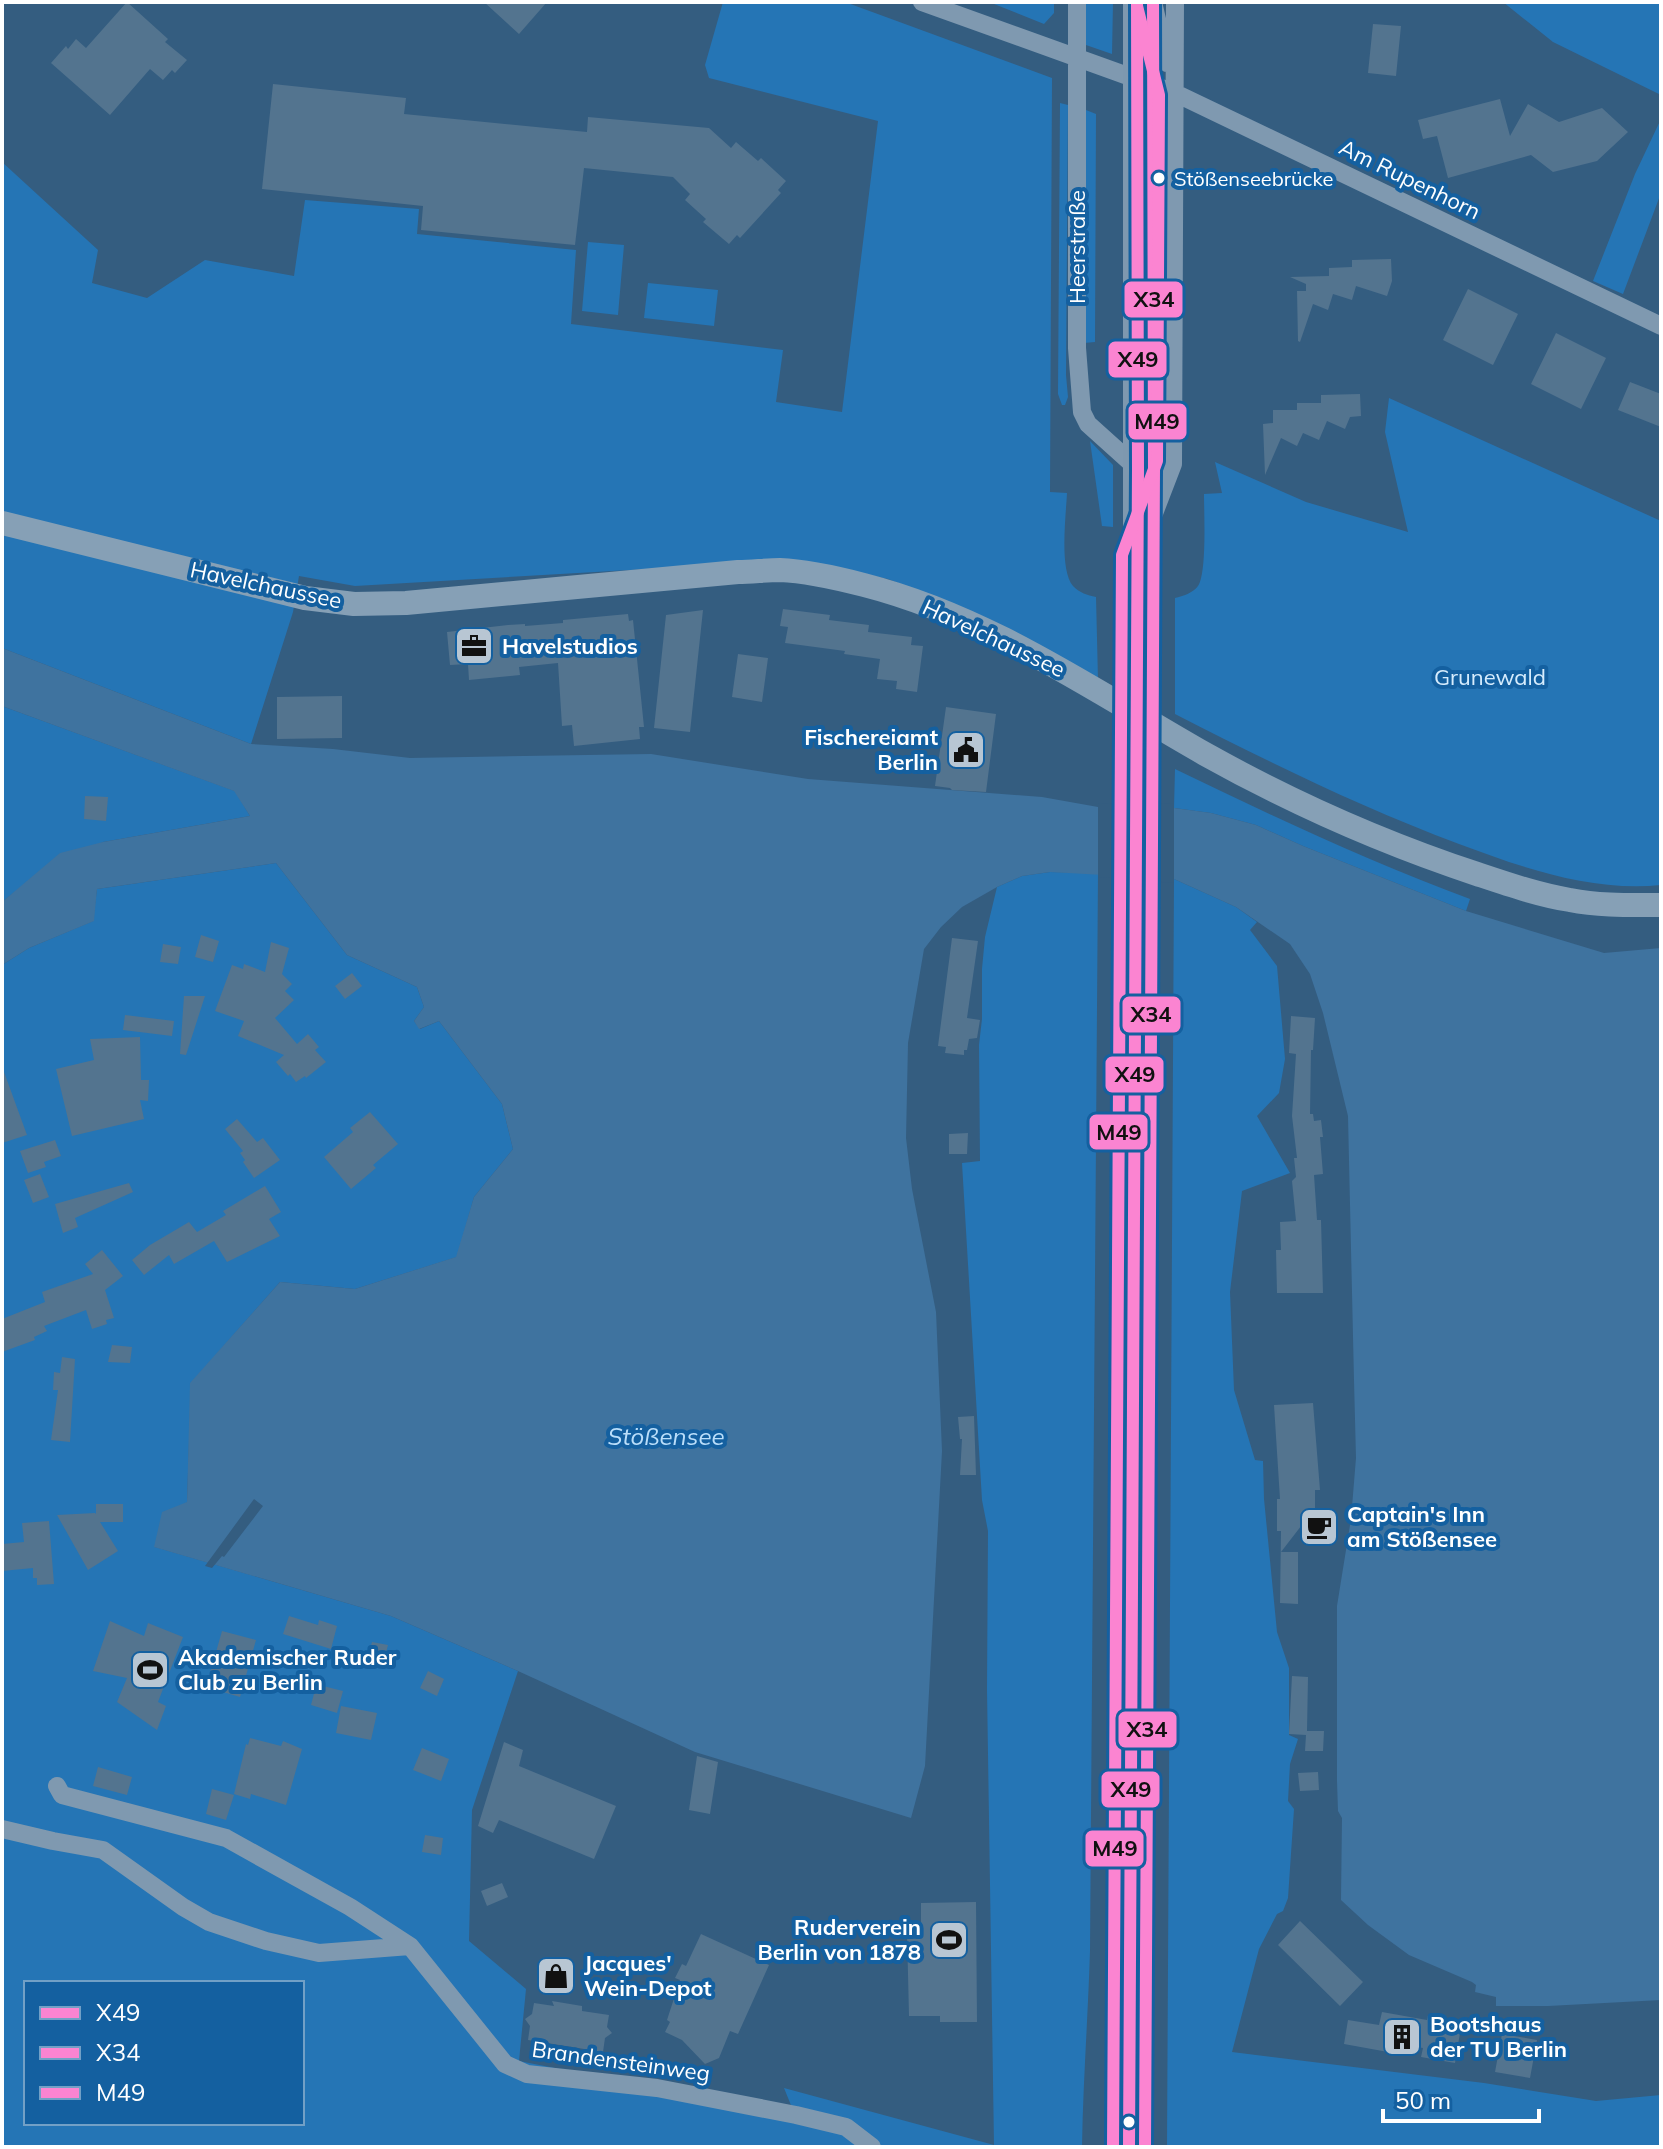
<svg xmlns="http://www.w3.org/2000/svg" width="1663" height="2149" viewBox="0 0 1663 2149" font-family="Mulish,sans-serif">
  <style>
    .green { fill: #2575b5; fill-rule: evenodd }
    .water { fill: #3f739f }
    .pier { fill: #345d80 }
    .building { fill: #53748f }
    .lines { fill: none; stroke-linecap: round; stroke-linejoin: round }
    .street { stroke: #7f99b0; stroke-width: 18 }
    .secondary { stroke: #86a0b6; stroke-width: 24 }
    .primary { stroke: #7e98af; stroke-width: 28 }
    .primary-bridge { stroke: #7e98af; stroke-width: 28 }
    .bus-1-casing { stroke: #1460a0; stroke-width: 18 }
    .bus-2-casing { stroke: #1460a0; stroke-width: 18 }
    .bus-3-casing { stroke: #1460a0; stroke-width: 18 }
    .bus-1 { stroke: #fb84d1; stroke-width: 12 }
    .bus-2 { stroke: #fb84d1; stroke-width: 12 }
    .bus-3 { stroke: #fb84d1; stroke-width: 12 }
    .bus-dot { fill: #fff; stroke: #1460a0; stroke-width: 3 }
    .labels { text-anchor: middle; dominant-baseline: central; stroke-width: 8; stroke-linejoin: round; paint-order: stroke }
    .bus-label { font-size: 20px; fill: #fff; stroke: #1460a0; text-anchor: start }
    .street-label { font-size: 22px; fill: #fff; stroke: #1460a0 }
    .poi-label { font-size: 22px; font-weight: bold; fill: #fff; stroke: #1460a0; text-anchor: start }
    .park-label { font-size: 22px; fill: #d6ecfd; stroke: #1460a0 }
    .water-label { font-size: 24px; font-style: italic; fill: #badefa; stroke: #1460a0 }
    .line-badge { stroke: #1460a0; stroke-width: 3 }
    .pale-badge-label { font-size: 22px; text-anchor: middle; font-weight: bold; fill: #111 }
  </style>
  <rect width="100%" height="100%" fill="#345d80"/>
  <path class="green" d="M723,2H845L1052,78L1050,492L1067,493C1066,515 1059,570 1073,586C1080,593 1087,595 1096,597L1098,680L947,602L888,579L854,572L717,565L355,586L299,576L293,612L251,744L2,648V162L98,250L92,283L147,298L205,260L294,276L305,200L419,209L417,234L576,250L571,324L783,350L776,402L842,412L878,121L709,78L705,65Z
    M989,2H1054V13L1044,24Z
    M1086,2H1113L1112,54L1086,45Z
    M1503,2H1661V95L1553,42Z
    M1060,103L1068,105L1066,375L1068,397L1065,405H1062L1058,394Z
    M1086,110L1096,114L1095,342L1084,343Z
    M1661,119V193L1623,294L1593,281L1635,174Z
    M1160,145L1165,146L1163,428L1161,430Z
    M588,242L624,245L618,315L582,311Z
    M648,283L718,290L714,326L644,318Z
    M1389,398L1661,521V885C1592,892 1523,868 1459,844C1360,807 1269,762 1175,714V598C1183,596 1193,593 1198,586C1207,573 1204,512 1204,494L1222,493L1215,462L1306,502L1408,532L1385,432Z
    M1090,441L1113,465V527L1102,526Z
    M2,706L235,791L250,816L103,842L21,887L2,902Z
    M1175,769C1272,816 1368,861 1470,899L1466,911L1303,846L1256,825L1211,813L1174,808Z
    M276,863L347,955L417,987L424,1007L414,1021L420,1029L439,1021L502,1104L513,1149L474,1197L457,1257L355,1289L280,1282L191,1383L187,1502L155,1547L391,1616L518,1671L472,1810L469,1941L526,1989L519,2061L795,2115L784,2088L994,2145L987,1689L988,1531L982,1500L962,1163L980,1161L979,1045L982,1019V969L985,937L997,887L1022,876L1050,872L1098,873L1090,1951C1088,2017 1083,2082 1082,2147H2V965L29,948L93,921L97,889ZM26,1983H302V2123H26Z
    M1174,879L1236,907L1257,922L1250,930L1277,966L1285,1059L1279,1093L1257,1116L1290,1173L1242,1191L1230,1292L1234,1390L1255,1460L1263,1461L1264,1499L1277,1632L1289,1668V1735L1298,1739L1290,1764L1288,1801L1294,1809L1288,1898L1283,1911L1277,1914L1259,1949L1232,2052L1484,2083L1596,2101L1661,2095V2147H1167Z"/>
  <path class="water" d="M2,648L251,744L333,749L410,758L651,754L808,779L1042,797L1098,807L1174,808L1211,813L1256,825L1303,846L1466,911L1604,953L1661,948V2000L1548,2006H1496V1997L1475,1992L1476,1985L1472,1982L1409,1955L1368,1925L1341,1900L1342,1818L1338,1811L1337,1781V1606L1351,1519L1356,1458L1354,1380L1348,1116L1323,1013L1310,974L1290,944L1236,907L1174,879L1050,872L1022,876L997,887L962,907L941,927L924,949L908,1043L906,1138L912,1189L936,1312L942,1451L925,1766L911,1818L695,1752L518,1671L391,1616L154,1547L162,1512L187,1502L190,1383L280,1282L355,1289L456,1257L474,1197L513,1149L502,1104L439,1021L419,1029L414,1021L424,1007L417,987L347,955L276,863L97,889L94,921L29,948L2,965V902L60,853L103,842L250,816L234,791L2,706Z"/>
  <path class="pier" d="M1098,803L1174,804V883L1098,877Z
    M254,1499L263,1506L224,1557L222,1556L212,1568L205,1566Z"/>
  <path class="building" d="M127,2L168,39L165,42L187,60L175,73L172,70L163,80L150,69L110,115L51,63L66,46L68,49L76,39L86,48Z
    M484,2H547L519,34Z
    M1373,24L1401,26L1396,76L1368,73Z
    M273,84L406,98L404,114L587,132L588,117L709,128L731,148L736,142L758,161L761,158L786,181L778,190L781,193L740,238L737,235L729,244L703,222L706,219L685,200L690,194L673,177L584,168L575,245L421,230L423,206L262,189Z
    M1500,99L1510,136L1528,104L1559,122L1602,108L1628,132L1597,161L1553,172L1531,155L1448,178L1437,136L1423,139L1418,120Z
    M1391,259L1392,281L1387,296L1356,286L1352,300L1333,294L1328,310L1313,304L1300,342L1298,341L1297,291H1306V284L1290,277L1329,276V268L1352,267V260Z
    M1468,289L1518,314L1493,365L1443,340Z
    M1556,333L1606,358L1581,409L1531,384Z
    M1630,382L1661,394V427L1618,410Z
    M1360,394L1361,416L1350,417L1345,429L1327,421L1319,440L1303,433L1297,446L1281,438L1265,475L1263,424L1273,423V410H1297V403H1321V395Z
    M783,609L830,615L829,620L869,625L868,632L912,637L911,645L923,646L917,692L896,689L897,681L877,679L880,659L844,654L845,651L785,643L788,627L780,626Z
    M703,610L690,732L654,728L666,615Z
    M628,614L629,621L633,620L644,727H639L640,739L574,746L572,725L562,726L558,663L519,667L520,675L469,680L468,664L450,665L447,632L508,625L525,624V626L563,623V620Z
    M738,654L768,658L762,702L732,697Z
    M342,696V738L277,739V697Z
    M946,707L996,714L986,792L952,790L950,788L935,786Z
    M85,796L108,797L106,821L84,819Z
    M201,935L219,941L213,962L195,957Z
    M952,938L978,941L967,1018L980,1020L977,1038L969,1039L967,1050H964V1055L945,1053L946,1047L938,1046Z
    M271,942L289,948L282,974L292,984L285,991L294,1000L275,1018L297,1044L308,1034L319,1047L315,1050L326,1062L306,1078L305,1076L296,1082L290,1074L288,1076L276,1062L284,1055L238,1036L244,1021L215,1011L232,965L243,969L244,964L265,972Z
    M163,944L181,947L178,964L160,962Z
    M352,973L362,986L345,999L335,986Z
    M184,996H205L186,1055L180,1054Z
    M125,1015L174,1021L172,1036L123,1030Z
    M1291,1016L1315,1018L1313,1050H1311L1310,1114H1313L1314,1121L1321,1120L1323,1137H1320L1323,1174L1314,1175L1317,1220H1321L1323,1293H1277L1276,1250H1281L1280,1222L1296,1221L1292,1181L1296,1177L1294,1158H1297L1292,1116L1296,1054L1289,1053Z
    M140,1037L141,1080H149L148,1101L140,1100L144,1119L72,1136L56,1069L94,1060L90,1039Z
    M4,1072L27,1135L2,1143V1073Z
    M370,1112L398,1144L373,1165L376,1168L351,1189L324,1157L353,1132L350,1128Z
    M237,1119L257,1142L263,1138L280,1160L254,1178L243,1162L245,1160L240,1153L243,1151L225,1129Z
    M968,1133L967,1154H949V1134Z
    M55,1140L61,1156L44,1162L46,1167L28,1173L20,1151Z
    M40,1174L49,1197L33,1203L24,1180Z
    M129,1183L133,1192L75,1218L78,1227L63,1233L55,1204Z
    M265,1186L281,1212L269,1219L280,1236L227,1262L214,1241L174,1264L169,1255L144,1275L132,1260L150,1245L189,1222L197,1232L226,1215L223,1211Z
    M102,1250L123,1276L105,1290L114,1318L106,1320L107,1324L92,1329L86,1310L44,1326L47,1331L34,1337L35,1340L2,1352V1319L45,1302L42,1292L93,1274L85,1264Z
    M112,1345L132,1347L130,1363L108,1362Z
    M62,1357L75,1359L70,1442L51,1440L58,1390H53L54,1372L60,1373Z
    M1313,1403L1320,1490H1315V1508L1281,1552H1298V1604L1280,1603L1281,1531H1277V1499H1280L1274,1405Z
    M974,1416L976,1475H960L962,1439H960L958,1417Z
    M96,1504H123V1522H100L118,1551L88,1570L57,1515L95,1513L96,1514Z
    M49,1521L54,1584L37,1585V1578H33V1568L2,1571V1544L24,1542L22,1523Z
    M289,1616L318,1625L319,1620L337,1626L331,1649L283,1634Z
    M110,1621L144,1636L148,1623L183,1637L158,1702L166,1706L157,1730L117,1702L127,1678L93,1671Z
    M222,1631L256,1640L240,1697L206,1687Z
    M372,1642L388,1645L382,1668L366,1663Z
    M428,1671L444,1679L437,1696L420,1688Z
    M1292,1676L1308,1677L1307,1731H1324L1323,1751H1305L1306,1735L1289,1734Z
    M316,1686L322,1688L323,1686L343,1691L337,1713L311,1705Z
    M341,1706L377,1713L371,1740L336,1733Z
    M250,1738L281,1746L283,1741L302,1749L286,1805L251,1794L250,1799L234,1794L246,1744L248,1745Z
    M504,1742L523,1750L519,1766L616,1806L594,1859L499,1820L493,1833L478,1826Z
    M422,1748L449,1759L441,1781L413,1770Z
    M697,1756L718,1762L710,1814L689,1810Z
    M98,1767L132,1777L127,1795L93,1786Z
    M1318,1772L1319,1790L1300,1791L1298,1773Z
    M212,1789L234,1795L226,1820L206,1814Z
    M425,1835L443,1838L441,1855L422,1852Z
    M502,1883L508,1897L487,1906L481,1891Z
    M976,1902L977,2022H940V2016H909L907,1932H921V1903Z
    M1300,1921L1363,1982L1340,2006L1278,1945Z
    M701,1934L769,1965L738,2034L730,2031L719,2058L705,2064L682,2040L665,2032L670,2022L667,2020L680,1980L675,1978L682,1964L686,1966Z
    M562,1959L570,1981L548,1990L540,1967Z
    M552,2001L582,2006V2011L609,2015L607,2027L612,2033L605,2038L603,2052L528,2040L530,2026L525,2019L532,2014L534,2003L554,2006Z
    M1382,2012L1427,2020L1428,2015L1462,2021L1455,2063L1421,2057L1423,2048L1390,2043L1388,2052L1344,2044L1348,2020L1379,2025Z
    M1502,2034L1537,2040L1530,2078L1495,2072Z"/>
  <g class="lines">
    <path class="street" d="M922,2L1175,93L1661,326
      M1077,2V348L1082,412L1088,424L1138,469
      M1153,2L1167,63
      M1143,542L1173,464L1175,2
      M57,1786L62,1795L226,1838L350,1907L410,1946L505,2064L527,2074L657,2088L796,2115L846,2127L872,2147
      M2,1829L53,1841L103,1850L183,1907L209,1922L266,1941L319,1953L410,1946"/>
    <path class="secondary" d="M2,523L305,598L354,604L406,603L738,572C752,572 766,570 780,570C808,571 837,578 864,585C989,617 1094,691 1205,754C1291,802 1383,843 1477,874C1507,884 1539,895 1570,900C1600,906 1631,905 1661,905"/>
    <path class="primary" d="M1137,647V2
      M1129,2147L1135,964"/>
    <path class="primary-bridge" d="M1135,964L1137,647"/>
    <g class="bus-1-casing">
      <path id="bus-1" d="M1129,2147L1138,469L1137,2"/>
    </g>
    <g class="bus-2-casing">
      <path id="bus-2" d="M1145,2147L1154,469L1153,2"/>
    </g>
    <g class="bus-3-casing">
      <path id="bus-3" d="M1113,2147L1122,555L1157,461L1159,95L1137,6"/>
    </g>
    <use href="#bus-1" class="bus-1"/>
    <use href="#bus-2" class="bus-2"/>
    <use href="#bus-3" class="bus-3"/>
  </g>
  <defs>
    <g id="office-square" transform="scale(2)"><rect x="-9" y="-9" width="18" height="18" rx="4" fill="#b8c6d3" stroke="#1460a0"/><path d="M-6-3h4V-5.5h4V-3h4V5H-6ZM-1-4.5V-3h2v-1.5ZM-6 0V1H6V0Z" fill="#111"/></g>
    <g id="civic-square" transform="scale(2)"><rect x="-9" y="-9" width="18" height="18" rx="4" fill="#b8c6d3" stroke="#1460a0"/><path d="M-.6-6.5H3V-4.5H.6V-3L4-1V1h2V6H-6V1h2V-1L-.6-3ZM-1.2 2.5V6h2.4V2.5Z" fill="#111"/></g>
    <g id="cafe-square" transform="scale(2)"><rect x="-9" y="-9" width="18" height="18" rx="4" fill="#b8c6d3" stroke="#1460a0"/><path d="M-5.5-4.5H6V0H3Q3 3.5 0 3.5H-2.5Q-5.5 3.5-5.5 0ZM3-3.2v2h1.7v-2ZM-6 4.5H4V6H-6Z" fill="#111"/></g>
    <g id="stadium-square" transform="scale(2)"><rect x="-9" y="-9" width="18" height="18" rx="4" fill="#b8c6d3" stroke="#1460a0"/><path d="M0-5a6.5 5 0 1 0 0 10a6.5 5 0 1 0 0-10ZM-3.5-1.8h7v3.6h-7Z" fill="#111"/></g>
    <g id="shop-square" transform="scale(2)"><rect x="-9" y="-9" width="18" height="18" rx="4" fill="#b8c6d3" stroke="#1460a0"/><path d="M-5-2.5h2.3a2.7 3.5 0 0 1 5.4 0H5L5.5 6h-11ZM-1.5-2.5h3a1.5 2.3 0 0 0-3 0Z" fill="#111"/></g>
    <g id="building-square" transform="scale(2)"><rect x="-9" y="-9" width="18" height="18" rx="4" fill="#b8c6d3" stroke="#1460a0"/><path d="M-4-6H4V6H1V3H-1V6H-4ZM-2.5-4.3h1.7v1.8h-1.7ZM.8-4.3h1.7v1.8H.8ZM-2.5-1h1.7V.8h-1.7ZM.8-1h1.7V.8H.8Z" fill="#111"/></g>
  </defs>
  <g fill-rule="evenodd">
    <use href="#office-square" x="474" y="646"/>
    <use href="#civic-square" x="966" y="750"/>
    <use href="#cafe-square" x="1319" y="1527"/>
    <use href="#stadium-square" x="150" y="1670"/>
    <use href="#stadium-square" x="949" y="1940"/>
    <use href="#shop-square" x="556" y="1976"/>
    <use href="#building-square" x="1402" y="2037"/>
  </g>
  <g class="bus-dot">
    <circle cx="1159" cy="178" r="7"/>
    <circle cx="1129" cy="2122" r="7"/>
  </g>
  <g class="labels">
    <g class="bus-label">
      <text x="1174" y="178">Stößenseebrücke</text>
    </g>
    <g class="street-label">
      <text transform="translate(1410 179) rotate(26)">Am Rupenhorn</text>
      <text transform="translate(1077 247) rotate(-90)">Heerstraße</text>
      <text transform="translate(266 585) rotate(12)">Havelchaussee</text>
      <text transform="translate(994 638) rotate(25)">Havelchaussee</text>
      <text transform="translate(621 2061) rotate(8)">Brandensteinweg</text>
    </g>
    <g class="poi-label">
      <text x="502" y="646">Havelstudios</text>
      <text x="938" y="737" text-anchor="end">Fischereiamt<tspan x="938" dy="25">Berlin</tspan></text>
      <text x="1347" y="1514">Captain's Inn<tspan x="1347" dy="25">am Stößensee</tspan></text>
      <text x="178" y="1657">Akademischer Ruder<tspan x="178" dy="25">Club zu Berlin</tspan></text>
      <text x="921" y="1927" text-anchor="end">Ruderverein<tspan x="921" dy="25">Berlin von 1878</tspan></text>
      <text x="584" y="1963">Jacques'<tspan x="584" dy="25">Wein-Depot</tspan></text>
      <text x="1430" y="2024">Bootshaus<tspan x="1430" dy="25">der TU Berlin</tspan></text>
    </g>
    <g class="park-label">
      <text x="1490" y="677">Grunewald</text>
    </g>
    <g class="water-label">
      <text x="666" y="1436">Stößensee</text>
    </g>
  </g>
  <g class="line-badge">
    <rect x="1123" y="280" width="61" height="39" rx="8" fill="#fb84d1"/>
    <rect x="1107" y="340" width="61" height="39" rx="8" fill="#fb84d1"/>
    <rect x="1127" y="402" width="61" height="39" rx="8" fill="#fb84d1"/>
    <rect x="1121" y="995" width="61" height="39" rx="8" fill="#fb84d1"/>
    <rect x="1104" y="1055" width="61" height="39" rx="8" fill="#fb84d1"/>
    <rect x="1088" y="1113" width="61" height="38" rx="8" fill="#fb84d1"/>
    <rect x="1117" y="1710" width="61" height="39" rx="8" fill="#fb84d1"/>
    <rect x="1100" y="1770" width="61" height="39" rx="8" fill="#fb84d1"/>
    <rect x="1084" y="1829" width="61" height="39" rx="8" fill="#fb84d1"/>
  </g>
  <g class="pale-badge-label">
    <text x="1154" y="307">X34</text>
    <text x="1138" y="367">X49</text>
    <text x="1157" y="429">M49</text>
    <text x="1151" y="1022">X34</text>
    <text x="1135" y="1082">X49</text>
    <text x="1119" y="1140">M49</text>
    <text x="1147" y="1737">X34</text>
    <text x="1131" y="1797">X49</text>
    <text x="1115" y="1856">M49</text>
  </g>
  <rect width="1663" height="2149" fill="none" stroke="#ffffff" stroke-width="8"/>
  <rect x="24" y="1981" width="280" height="144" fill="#1460a0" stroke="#72a0c6" stroke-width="2"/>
  <rect x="40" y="2007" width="40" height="12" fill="#fb84d1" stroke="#72a0c6" stroke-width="2"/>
  <text x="96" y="2021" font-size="24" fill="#ffffff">X49</text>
  <rect x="40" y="2047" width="40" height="12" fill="#fb84d1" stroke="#72a0c6" stroke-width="2"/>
  <text x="96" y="2061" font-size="24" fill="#ffffff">X34</text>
  <rect x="40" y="2087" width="40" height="12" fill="#fb84d1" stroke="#72a0c6" stroke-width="2"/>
  <text x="96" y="2101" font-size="24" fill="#ffffff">M49</text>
  <path d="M1383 2109v12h156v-12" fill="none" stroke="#ffffff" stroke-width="4"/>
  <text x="1395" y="2109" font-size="24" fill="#ffffff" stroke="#1460a0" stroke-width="6" paint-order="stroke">50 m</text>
</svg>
